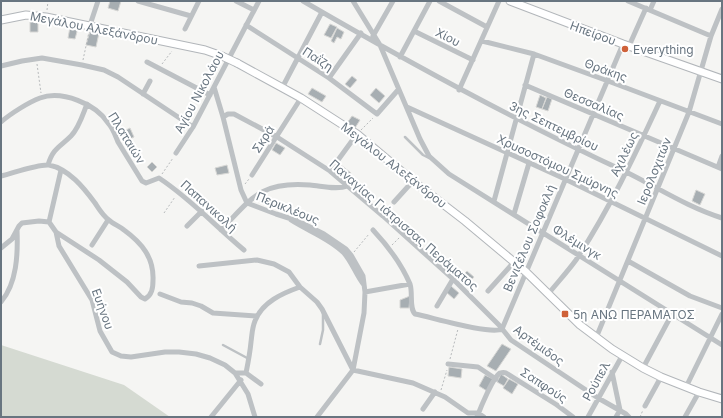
<svg xmlns="http://www.w3.org/2000/svg" width="723" height="418" viewBox="0 0 723 418" font-family="Inter,sans-serif">
  <style>
    .green { fill: #d5dad2 }
    .building { fill: #a7aeb2; stroke: #d7d7d5 }
    .lines { fill: none; stroke-linecap: round; stroke-linejoin: round }
    .secondary-casing { stroke: #b2b6ba; stroke-width: 9 }
    .path { stroke: #b7babc; stroke-width: 1; stroke-dasharray: 2 2; stroke-linecap: butt }
    .lane { stroke: #bdc1c4; stroke-width: 2.5 }
    .street { stroke: #bdc1c4; stroke-width: 5 }
    .secondary { stroke: #fff; stroke-width: 7 }
    .secondary-bridge-casing { stroke: #b2b6ba; stroke-width: 9; stroke-linecap: butt }
    .secondary-bridge { stroke: #fff; stroke-width: 7 }
    .poi-dot { fill: #cf6139; stroke: #fff; stroke-width: 1.5 }
    .labels { text-anchor: middle; dominant-baseline: central; stroke-width: 4; stroke-linejoin: round; paint-order: stroke }
    .street-label { font-size: 12px; fill: #687580; stroke: #fff }
    .poi-label { font-size: 12px; fill: #687580; stroke: #fff; text-anchor: start }
  </style>
  <rect width="100%" height="100%" fill="#f5f5f3"/>
  <path class="green" d="M1,345L124,385L170,417H1Z"/>
  <path class="building" d="M110,1H121L118,11L108,8Z
    M30,20H38V32H30Z
    M330,24L337,27L331,38L324,35Z
    M70,27L78,28L75,39L68,38Z
    M337,28L344,32L341,39L337,37L334,43L331,41Z
    M90,31L99,33L96,47L86,45Z
    M352,76L357,80L350,88L345,84Z
    M312,88L326,96L322,102L308,94Z
    M376,88L385,96L379,103L370,95Z
    M540,95L546,98L542,109L536,107Z
    M547,97L552,99L548,111L542,109Z
    M352,116L360,120L355,128L347,123Z
    M130,128L134,137L124,142L120,133Z
    M276,143L285,148L280,155L272,150Z
    M152,162L157,167L152,172L147,167Z
    M337,162L351,173L347,179L333,168Z
    M227,165L229,173L217,175L215,168Z
    M696,190L705,194L700,205L692,201Z
    M467,271L474,277L466,286L459,279Z
    M451,286L459,293L454,299L446,292Z
    M410,296L409,308H400V300Z
    M502,344L511,349L496,371L487,366Z
    M449,367L462,369L461,378L448,376Z
    M501,374L508,379L504,386L497,382Z
    M485,375L493,379L487,391L479,386Z
    M509,379L518,384L512,394L503,388Z"/>
  <g class="lines">
    <g class="secondary-casing">
      <path id="secondary" d="M510,1L623,44L722,79
        M1,20L26,15L46,17L205,50L222,56
        M237,63L301,98L357,134L413,181L465,221L526,272L580,325L612,349L643,368L661,377L699,392L722,399"/>
    </g>
    <path class="path" d="M47,10L48,1
      M83,60L89,32
      M37,64L41,93
      M162,64L172,51
      M361,130L373,118
      M162,174L173,158
      M245,184L249,179
      M386,212L390,207
      M164,213L175,197
      M392,245L400,237
      M354,252L369,234
      M450,359L458,329
      M441,390L447,370
      M640,417L643,410"/>
    <path class="lane" d="M405,137L423,155L429,158
      M320,344L323,330V313
      M223,345L249,359"/>
    <path class="street" d="M138,1L191,16
      M236,1L254,10
      M303,1C408,62 514,120 624,171C657,187 687,207 722,218
      M353,1L380,45L420,139L429,156L449,174L722,345
      M439,1L487,27
      M628,1L711,36
      M650,10L654,1
      M90,25L98,1
      M246,25L329,78L377,114L398,90
      M185,29L199,1
      M414,31L473,60
      M373,36L393,1
      M482,41L534,54L608,81L722,124
      M629,46L646,8
      M400,57L430,1
      M147,62L210,95
      M1,66L22,61L42,58L82,65L104,70L118,77L193,127
      M329,78L361,33
      M525,85L722,169
      M214,87L223,117L241,190L247,203L276,214L298,221L324,234L346,249L351,255L363,276L365,292L364,313L353,370L317,417
      M282,88L322,12
      M459,90L499,1
      M143,94L150,81
      M407,107L565,179L722,256
      M223,117L228,114H234L277,137L330,171L383,216L453,279L499,325L511,340L598,398L626,414L629,417
      M1,122C10,114 29,102 40,98C62,90 96,104 108,123C113,128 115,135 118,142C126,155 134,168 142,181L146,183L159,178C191,199 215,226 244,250
      M176,153L193,127L259,1
      M48,165C53,148 60,147 71,136C79,128 83,114 87,104
      M718,167L722,156
      M330,171L357,134
      M252,175L301,98
      M1,176C13,173 38,164 49,165C69,169 84,188 95,203C99,209 103,216 109,220C113,224 119,226 124,230C142,243 154,258 153,280C153,288 152,295 145,299L141,297L127,282L99,260L56,232
      M494,201L534,54
      M394,202L413,181
      M514,214L529,163
      M291,220C308,231 329,238 344,253C352,262 356,275 364,285
      M49,222L56,232L59,246L92,300L100,331L112,352L121,356L131,357L165,352H179L196,354L210,358L225,365L235,373H246C248,363 250,353 251,342C252,335 252,328 255,321C262,302 283,293 300,287
      M49,222L61,170
      M187,226L202,211
      M221,230C252,198 261,181 310,185C322,186 336,190 348,186
      M373,230C388,246 401,263 410,284C413,293 409,308 415,314C431,317 490,335 502,329
      M92,245L108,220
      M1,248L12,239L19,226L22,223L39,221L49,222
      M628,261L690,296L722,308
      M199,266L257,260L274,264L289,272L300,287L317,302L322,309L353,370L413,383L445,397L468,413H478L484,417
      M488,291L514,262
      M365,292L410,284
      M549,293C558,282 568,271 576,260C609,210 635,155 660,101
      M160,294L181,302L192,303L201,306L213,313L257,316
      M1,302C17,283 18,254 17,230
      M437,306L453,279
      M502,329L623,44
      M596,338L689,112L711,36L722,9
      M448,364L478,367L496,379
      M643,368L672,314
      M612,372L620,410
      M235,373L248,394L255,417
      M246,373L261,384
      M686,387L722,314
      M645,406L661,377
      M423,409L435,392
      M211,417L241,380
      M477,417C480,409 493,377 500,373C503,372 504,372 506,373L557,405L573,417
      M588,417L622,356
      M616,417L620,410
      M685,417L699,392"/>
    <use href="#secondary" class="secondary"/>
    <g class="secondary-bridge-casing">
      <path id="secondary-bridge" d="M222,56L237,63"/>
    </g>
    <use href="#secondary-bridge" class="secondary-bridge"/>
  </g>
  <g class="poi-dot">
    <circle cx="625" cy="49" r="4"/>
    <rect x="561" y="310" width="8" height="8" rx="2"/>
  </g>
  <g class="labels">
    <g class="street-label">
      <text transform="translate(94 28) rotate(11)">Μεγάλου Αλεξάνδρου</text>
      <text transform="translate(593 33) rotate(20)">Ηπείρου</text>
      <text transform="translate(448 37) rotate(27)">Χίου</text>
      <text transform="translate(318 59) rotate(33)">Παΐζη</text>
      <text transform="translate(606 70) rotate(20)">Θράκης</text>
      <text transform="translate(199 92) rotate(-62)">Αγίου Νικολάου</text>
      <text transform="translate(594 104) rotate(23)">Θεσσαλίας</text>
      <text transform="translate(554 126) rotate(26)">3ης Σεπτεμβρίου</text>
      <text transform="translate(127 138) rotate(58)">Πλαταιών</text>
      <text transform="translate(263 139) rotate(-57)">Σκρά</text>
      <text transform="translate(624 154) rotate(-64)">Αχιλέως</text>
      <text transform="translate(394 165) rotate(38)">Μεγάλου Αλεξάνδρου</text>
      <text transform="translate(558 166) rotate(25)">Χρυσοστόμου Σμύρνης</text>
      <text transform="translate(654 171) rotate(-68)">Ιερολοχιτών</text>
      <text transform="translate(209 206) rotate(42)">Παπανικολή</text>
      <text transform="translate(288 208) rotate(22)">Περικλέους</text>
      <text transform="translate(404 225) rotate(41)">Παναγίας Γιάτρισσας Περάματος</text>
      <text transform="translate(529 238) rotate(-67)">Βενιζέλου Σοφοκλή</text>
      <text transform="translate(577 242) rotate(32)">Φλέμινγκ</text>
      <text transform="translate(103 309) rotate(70)">Ευήνου</text>
      <text transform="translate(539 345) rotate(36)">Αρτέμιδος</text>
      <text transform="translate(596 381) rotate(-61)">Ρούπελ</text>
      <text transform="translate(544 385) rotate(33)">Σαπφούς</text>
    </g>
    <g class="poi-label">
      <text x="633" y="49">Everything</text>
      <text x="573" y="314">5η ΑΝΩ ΠΕΡΑΜΑΤΟΣ</text>
    </g>
  </g>
  <rect width="723" height="418" fill="none" stroke="#687580" stroke-width="4"/>
</svg>
